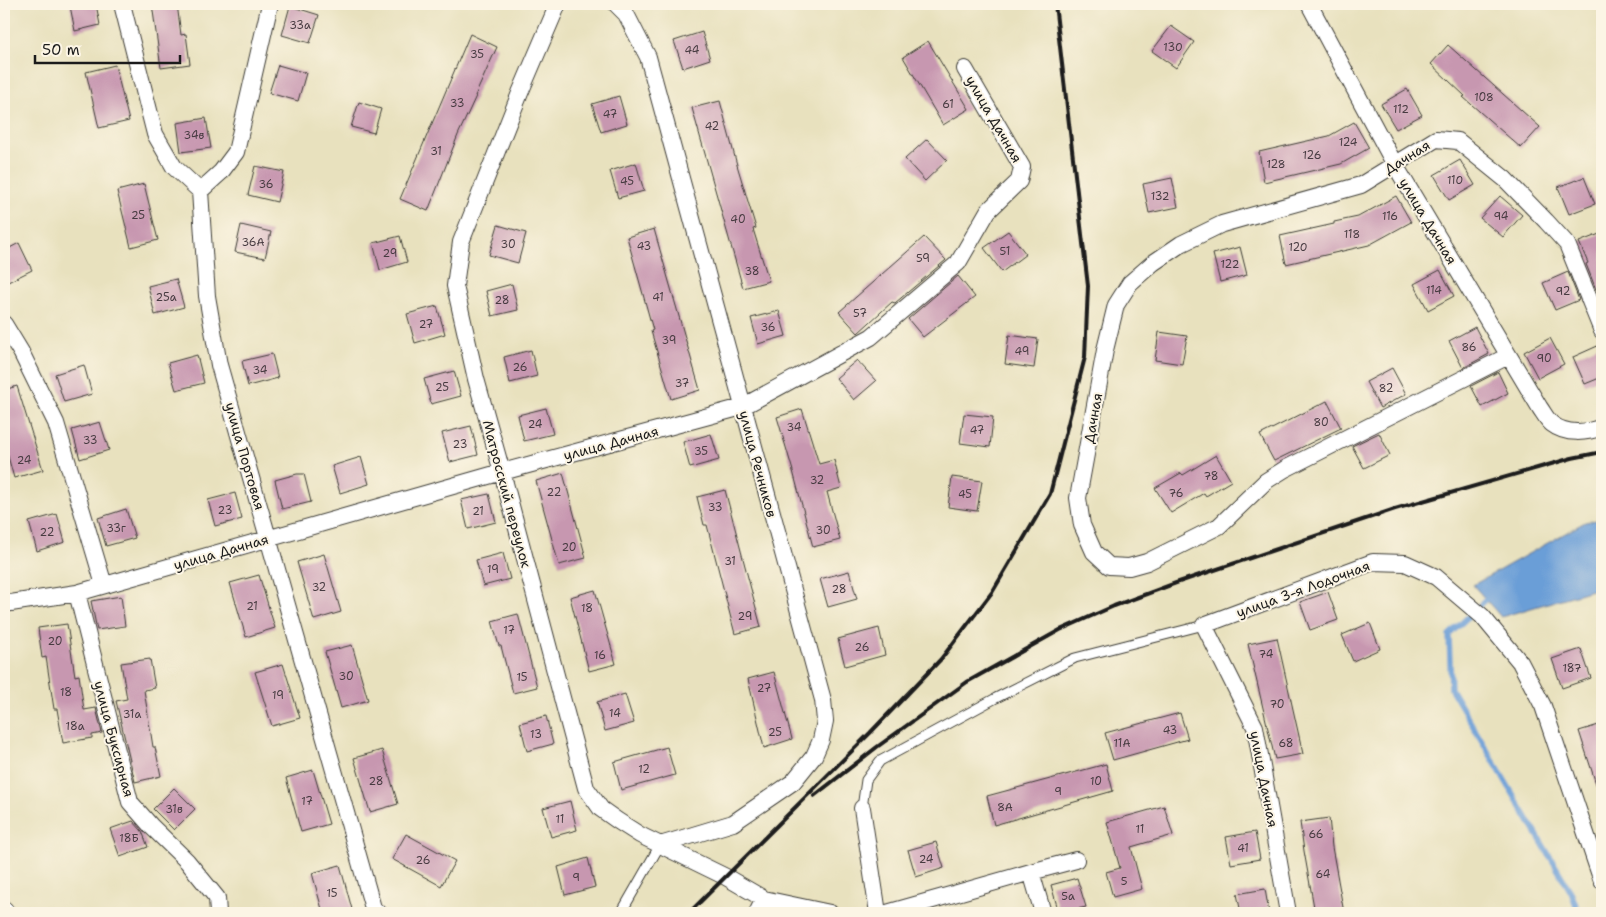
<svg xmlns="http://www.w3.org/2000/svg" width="1606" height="917" viewBox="0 0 1606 917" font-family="'Shantell Sans',sans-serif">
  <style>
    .water { fill: #6b9ed7; stroke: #445d7a }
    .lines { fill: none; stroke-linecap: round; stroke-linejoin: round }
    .stream { stroke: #6b9ed7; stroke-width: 5.5 }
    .building { fill: #c797b0 }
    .lane-casing { stroke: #3b3a34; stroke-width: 11 }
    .street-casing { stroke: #3b3a34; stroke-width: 18 }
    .lane { stroke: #fff; stroke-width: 9 }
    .street { stroke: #fff; stroke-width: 16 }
    .rail { stroke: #1c1c1c; stroke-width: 4 }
    .labels { text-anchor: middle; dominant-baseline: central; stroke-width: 4; stroke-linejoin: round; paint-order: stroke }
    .number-label { font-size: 11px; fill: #473b41 }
    .street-label { font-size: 14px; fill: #1c1c1c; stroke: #fcf5e5 }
  </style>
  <rect width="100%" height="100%" fill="#fcf5e5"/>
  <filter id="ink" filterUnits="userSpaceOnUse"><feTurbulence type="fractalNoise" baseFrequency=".02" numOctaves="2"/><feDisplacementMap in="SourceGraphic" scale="10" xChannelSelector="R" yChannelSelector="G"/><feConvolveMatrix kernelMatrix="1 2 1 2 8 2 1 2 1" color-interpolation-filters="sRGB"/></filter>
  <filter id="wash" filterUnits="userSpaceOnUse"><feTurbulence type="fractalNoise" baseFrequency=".0096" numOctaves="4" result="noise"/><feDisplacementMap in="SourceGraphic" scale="20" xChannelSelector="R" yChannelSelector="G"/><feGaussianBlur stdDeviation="1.12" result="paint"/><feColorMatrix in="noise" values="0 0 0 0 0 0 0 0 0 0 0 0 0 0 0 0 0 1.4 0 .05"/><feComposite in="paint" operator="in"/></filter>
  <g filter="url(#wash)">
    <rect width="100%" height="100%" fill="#e8e1be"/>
    <path class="water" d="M1602,519V587L1501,617L1473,585L1585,522Z"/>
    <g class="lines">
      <path class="stream" d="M1491,595L1449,635L1451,689L1571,892L1579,913"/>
    </g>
    <g id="blocks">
      <path class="building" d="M78,4H96L100,25L75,31L70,6Z
        M152,4H177L181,35L186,34L190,64L161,68Z
        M290,6L319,15L310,43L282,35Z
        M1171,26L1194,42L1176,68L1152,51Z
        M702,32L710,59L683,68L674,41Z
        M470,34L497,47L475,96H476L458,135L428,211L400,199Z
        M928,41L969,109L943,125L903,57Z
        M1448,45L1540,127L1521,148L1463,97L1465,96L1431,64Z
        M115,65L129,121L99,128L86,72Z
        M278,65L306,73L298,101L269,93Z
        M1407,89L1422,115L1396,129L1381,104Z
        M619,96L627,124L601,132L592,104Z
        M720,101L737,165L756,228L753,229L769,281L743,288L692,108Z
        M359,102L381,109L374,133L351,127Z
        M206,118L211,148L181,152L177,123Z
        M1354,122L1369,148L1341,164L1264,182L1259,152L1329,136Z
        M927,139L947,160L925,181L905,159Z
        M1460,160L1475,185L1449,200L1434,175Z
        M636,163L644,191L618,198L610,171Z
        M255,166L284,172L277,202L248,195Z
        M1584,177L1595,204L1569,214L1558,187Z
        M1172,178L1178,207L1149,213L1143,184Z
        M144,184L158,240L131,247L117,191Z
        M1396,196L1411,222L1369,245L1286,264L1280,236L1334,224V222L1358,217Z
        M1500,196L1522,215L1503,237L1480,218Z
        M241,225L271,232L265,258L235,252Z
        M498,225L526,233L518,263L489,255Z
        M654,229L700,390L671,399L651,331L653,330L627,237Z
        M1008,231L1026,254L1002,272L984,248Z
        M1602,233V296L1600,290L1597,292L1586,264L1588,263L1579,242Z
        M400,236L407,262L380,270L373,243Z
        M924,237L946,260L895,303L892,302L858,333L839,312Z
        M19,243L32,270L4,284V251Z
        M1240,247L1247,275L1220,282L1213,254Z
        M1440,270L1454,296L1428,310L1414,284Z
        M1568,272L1579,300L1555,310L1543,283Z
        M958,276L975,297L923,337L908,319Z
        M176,279L184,307L155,315L148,286Z
        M512,284L518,310L492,316L486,291Z
        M437,306L445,334L415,343L407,314Z
        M779,311L786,336L758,344L751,318Z
        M1475,327L1489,354L1463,368L1449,341Z
        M1159,332L1187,336L1182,364L1155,360Z
        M1009,335L1038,339L1034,368L1005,364Z
        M1550,338L1564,364L1538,378L1524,352Z
        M1602,344V377L1585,384L1573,357Z
        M531,350L537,376L510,383L504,357Z
        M272,354L278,378L248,386L242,361Z
        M197,355L204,383L176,390L168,363Z
        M857,360L876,381L854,400L836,378Z
        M84,365L92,394L64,402L55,374Z
        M1392,368L1406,394L1380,408L1366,382Z
        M454,371L461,396L431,404L424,379Z
        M1498,372L1508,393L1482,407L1471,386Z
        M17,386L43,470L14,478L4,442V390Z
        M1327,401L1341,428L1274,461L1260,435Z
        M546,408L553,434L524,441L518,415Z
        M802,409L819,464L834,460L841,488L827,492L840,540L813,547L793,471L777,417Z
        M964,414L993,417L990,447L960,443Z
        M100,422L109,450L80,459L72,430Z
        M471,426L478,455L450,462L442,433Z
        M1379,433L1390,455L1364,468L1352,446Z
        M711,434L719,460L690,468L683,442Z
        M1216,455L1231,481L1206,496L1204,493L1171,513L1155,488L1181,473L1183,475Z
        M361,457L369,484L340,493L332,466Z
        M563,473L586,558L559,565L536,481Z
        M297,474H304L311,502L282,509L275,480Z
        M952,477L982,481L977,511L948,507Z
        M725,490L761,627L735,634L707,525H704L697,497Z
        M235,493L242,519L215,526L208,500Z
        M489,494L496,522L468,529L461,500Z
        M126,509L135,538L106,546L98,518Z
        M57,514L65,542L37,551L29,522Z
        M503,553L510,579L483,586L476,560Z
        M324,554L341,612L314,620L297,562Z
        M849,571L857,599L828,607L820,579Z
        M259,575L275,628L246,637L230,583Z
        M595,590L616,664L589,671L570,597Z
        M1328,592L1338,620L1310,630L1300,602Z
        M121,596L125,626L97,630L91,601Z
        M518,614L537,687L513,693L501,646H499L492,621Z
        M1370,623L1380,649L1353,661L1342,635Z
        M67,624L75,676L79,675L84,710L96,708L102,733L92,735V738L63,743L57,709H54L46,657L42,658L38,628Z
        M879,628L885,655L845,666L838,639Z
        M1277,638L1303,754L1275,759L1248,644Z
        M352,645L368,700L341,708L325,652Z
        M1581,649L1591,678L1562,688L1552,659Z
        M150,659L155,688L144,690L153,747H155L161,776L135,782L116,701L127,699L121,663Z
        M283,664L300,718L272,726L255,672Z
        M774,672L792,739L764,748L748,679Z
        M625,694L634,723L605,731L597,702Z
        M1180,713L1188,739L1113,760L1105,733Z
        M546,716L553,744L527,751L520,723Z
        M1602,724V793H1599L1579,731Z
        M667,747L675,775L621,790L614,762Z
        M382,750L398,804L370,812L354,758Z
        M1106,764L1113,791L994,825L987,796Z
        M313,770L329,824L301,832L286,778Z
        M174,788L195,809L174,830L153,809Z
        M570,801L577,830L551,837L543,808Z
        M1164,806L1173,835L1131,847L1142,889L1113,897L1106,872L1120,868L1107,822Z
        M1329,818L1332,847L1344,913H1315L1304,851L1300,822Z
        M133,821L142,831L148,847L120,857L110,829Z
        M1255,832L1260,859L1231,864L1226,837Z
        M406,834L455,861L441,886L392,859Z
        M936,842L944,868L916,877L908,850Z
        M588,858L595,887L565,895L558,867Z
        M340,865L353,913H323L312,873Z
        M1077,878L1086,907L1059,913L1051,885Z
        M1265,889L1269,913H1241L1237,894Z"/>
    </g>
  </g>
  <g filter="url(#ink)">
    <use href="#blocks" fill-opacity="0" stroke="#3b3a34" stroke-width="1"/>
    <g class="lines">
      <g class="lane-casing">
        <path id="lane" d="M862,808L866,780L880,761L996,698L1075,658L1204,625
          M621,913L660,845"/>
      </g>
      <g class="street-casing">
        <path id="street" d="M122,4L155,134L174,167L200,191L207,296L219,365L373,908L378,913
          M558,4L520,93L461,242L455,286L476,379L502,472L586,788L601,809L618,821L640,835L726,877L764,899L830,913
          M616,4L626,14L648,57L823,700L825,721L821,740L814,756L793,782L733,823L660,845
          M1309,4L1395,165L1540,408C1543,412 1547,420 1552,424C1566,435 1587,433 1602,427
          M200,191L221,172L236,152L270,4
          M4,324L21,352L56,423L104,585
          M1508,356L1285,469L1266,481L1219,526L1147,562L1129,567L1109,566L1094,552L1082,525L1078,498L1105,350L1116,305L1130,283L1153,263L1181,244L1222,224L1361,185L1436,139L1458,141L1505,179L1546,221L1567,244L1602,331
          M77,593L130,802L151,826L187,861L217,898L218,913
          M4,604L77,593L502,472L742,407L871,337L958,263L988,211L1019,181L1022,167L965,69
          M862,808L878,913
          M1031,872L1076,860
          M4,909L7,913
          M757,913L764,899
          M887,913L1031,872L1043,913
          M1288,913L1255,727L1204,625L1373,562L1405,563L1436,577L1482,616L1520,662L1543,706L1602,881"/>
      </g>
      <use href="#lane" class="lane"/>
      <use href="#street" class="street"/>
      <path class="rail" d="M814,796L877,747L967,682L1060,630L1114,606L1176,583L1395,509L1572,458L1602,452
        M689,913L870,733L941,659L993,591L1050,494L1085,357L1088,286L1055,4"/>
    </g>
  </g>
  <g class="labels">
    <g class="number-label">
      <text x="300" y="25">33а</text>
      <text x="1173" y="47">130</text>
      <text x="692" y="50">44</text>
      <text x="477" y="54">35</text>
      <text x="1484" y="97">108</text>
      <text x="457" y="103">33</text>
      <text x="948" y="104">61</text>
      <text x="1401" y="109">112</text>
      <text x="610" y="114">47</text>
      <text x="712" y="126">42</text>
      <text x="194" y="135">34в</text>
      <text x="1348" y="142">124</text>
      <text x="436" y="151">31</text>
      <text x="1312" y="155">126</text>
      <text x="1276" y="164">128</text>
      <text x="1455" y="180">110</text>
      <text x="627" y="181">45</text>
      <text x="266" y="184">36</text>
      <text x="1160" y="196">132</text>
      <text x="138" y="215">25</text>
      <text x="1390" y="216">116</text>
      <text x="1501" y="216">94</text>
      <text x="738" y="219">40</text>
      <text x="1352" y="234">118</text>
      <text x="253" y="242">36А</text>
      <text x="508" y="244">30</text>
      <text x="644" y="246">43</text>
      <text x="1298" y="247">120</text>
      <text x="1005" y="251">51</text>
      <text x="390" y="253">29</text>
      <text x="923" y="258">59</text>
      <text x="1230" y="264">122</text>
      <text x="752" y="271">38</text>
      <text x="1434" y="290">114</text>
      <text x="1563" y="291">92</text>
      <text x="166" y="297">25а</text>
      <text x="658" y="297">41</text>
      <text x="502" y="300">28</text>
      <text x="860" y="313">57</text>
      <text x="426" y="324">27</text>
      <text x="768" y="327">36</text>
      <text x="669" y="340">39</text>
      <text x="1469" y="347">86</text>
      <text x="1022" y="351">49</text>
      <text x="1544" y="358">90</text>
      <text x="520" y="367">26</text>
      <text x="260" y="370">34</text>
      <text x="682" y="383">37</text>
      <text x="442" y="387">25</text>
      <text x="1386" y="388">82</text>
      <text x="1321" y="422">80</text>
      <text x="535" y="424">24</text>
      <text x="794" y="427">34</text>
      <text x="977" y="430">47</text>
      <text x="90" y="440">33</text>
      <text x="460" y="444">23</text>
      <text x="701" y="451">35</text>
      <text x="24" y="460">24</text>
      <text x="1211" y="476">78</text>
      <text x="817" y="480">32</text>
      <text x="554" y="492">22</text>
      <text x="1176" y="493">76</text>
      <text x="965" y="494">45</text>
      <text x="715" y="507">33</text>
      <text x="225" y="510">23</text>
      <text x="478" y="511">21</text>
      <text x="116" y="528">33г</text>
      <text x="823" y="530">30</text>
      <text x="47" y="532">22</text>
      <text x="569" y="547">20</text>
      <text x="730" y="561">31</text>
      <text x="493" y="569">19</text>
      <text x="319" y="587">32</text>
      <text x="839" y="589">28</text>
      <text x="252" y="606">21</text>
      <text x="587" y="608">18</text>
      <text x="745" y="616">29</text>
      <text x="509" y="630">17</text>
      <text x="55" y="641">20</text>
      <text x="862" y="647">26</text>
      <text x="1266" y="654">74</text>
      <text x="600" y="655">16</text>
      <text x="1572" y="668">187</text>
      <text x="346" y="676">30</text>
      <text x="522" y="677">15</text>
      <text x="764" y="688">27</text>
      <text x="66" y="692">18</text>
      <text x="278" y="695">19</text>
      <text x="1277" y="704">70</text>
      <text x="615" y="713">14</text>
      <text x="132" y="714">31а</text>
      <text x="75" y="726">18а</text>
      <text x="1170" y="730">43</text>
      <text x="775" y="732">25</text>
      <text x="536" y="734">13</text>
      <text x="1122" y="743">11А</text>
      <text x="1286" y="743">68</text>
      <text x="644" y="769">12</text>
      <text x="376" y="781">28</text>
      <text x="1096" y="781">10</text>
      <text x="1058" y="791">9</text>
      <text x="307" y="801">17</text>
      <text x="1005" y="807">8А</text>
      <text x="174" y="809">31в</text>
      <text x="560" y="819">11</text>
      <text x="1140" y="829">11</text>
      <text x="1316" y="834">66</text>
      <text x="129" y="838">18Б</text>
      <text x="1243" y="848">41</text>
      <text x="926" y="859">24</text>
      <text x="423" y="860">26</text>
      <text x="1323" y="874">64</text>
      <text x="576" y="877">9</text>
      <text x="1124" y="881">5</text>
      <text x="332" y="893">15</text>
      <text x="1068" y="896">5а</text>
    </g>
    <g class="street-label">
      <text transform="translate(994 119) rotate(60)">улица Дачная</text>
      <text transform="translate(1407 157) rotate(-32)">Дачная</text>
      <text transform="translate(1428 221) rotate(59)">улица Дачная</text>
      <text transform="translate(1093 418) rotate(-80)">Дачная</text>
      <text transform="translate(611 443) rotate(-15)">улица Дачная</text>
      <text transform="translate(245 456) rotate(74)">улица Портовая</text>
      <text transform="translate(758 464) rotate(75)">улица Речников</text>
      <text transform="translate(507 494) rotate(75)">Матросский переулок</text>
      <text transform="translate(221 552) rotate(-16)">улица Дачная</text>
      <text transform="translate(1303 589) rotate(-20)">улица 3-я Лодочная</text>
      <text transform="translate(114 739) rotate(75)">улица Буксирная</text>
      <text transform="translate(1264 779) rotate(79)">улица Дачная</text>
    </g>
  </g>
  <rect width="1606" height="917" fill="none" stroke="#fcf5e5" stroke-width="20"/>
  <path d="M35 55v8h145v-8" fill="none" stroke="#1c1c1c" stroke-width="2.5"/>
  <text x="42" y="55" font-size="15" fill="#1c1c1c" stroke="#fcf5e5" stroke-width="4" paint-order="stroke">50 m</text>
</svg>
